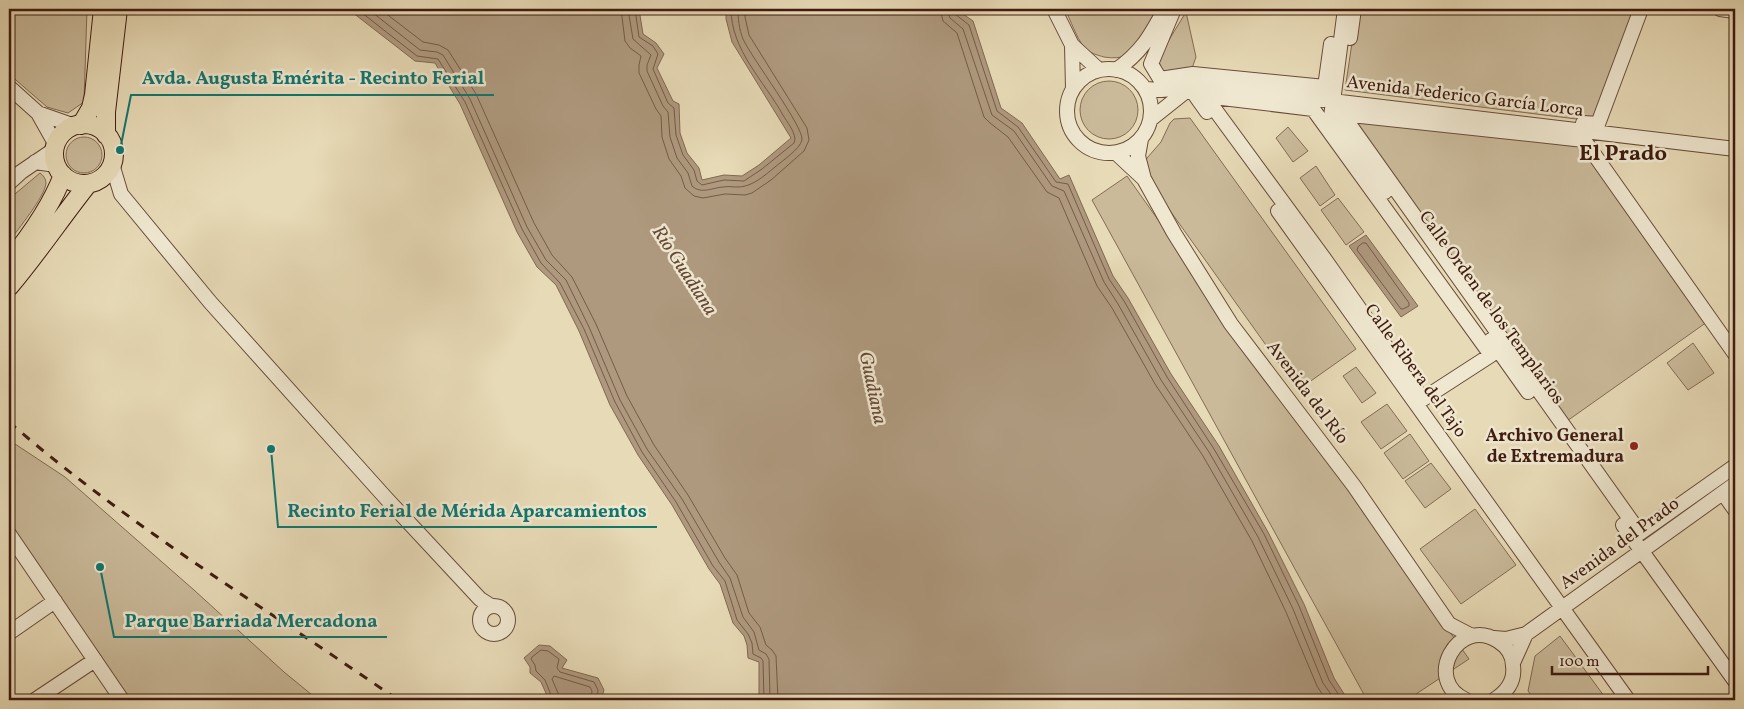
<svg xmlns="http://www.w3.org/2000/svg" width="1744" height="709" viewBox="0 0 1744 709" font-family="Vollkorn,serif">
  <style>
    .green { fill: #caba9a; stroke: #846b55 }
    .water { fill: #ae997e; stroke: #826752 }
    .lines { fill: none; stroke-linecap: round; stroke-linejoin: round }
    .shore { stroke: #765a47; stroke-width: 1 }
    .minor-casing { stroke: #694c3a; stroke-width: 16 }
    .major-casing { stroke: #3f1c10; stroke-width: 20 }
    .minor { stroke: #efe7d0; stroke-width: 14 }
    .major { stroke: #e7dab6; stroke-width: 18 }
    .rail { stroke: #3f1c10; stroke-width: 3; stroke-dasharray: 9 9; stroke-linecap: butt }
    .poi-dot { fill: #8f2418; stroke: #efe7d0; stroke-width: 2 }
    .labels { text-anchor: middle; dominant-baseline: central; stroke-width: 5; stroke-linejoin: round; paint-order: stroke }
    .street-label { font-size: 18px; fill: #3f1c10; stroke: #efe7d0 }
    .poi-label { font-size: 18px; font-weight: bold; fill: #3f1c10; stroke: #efe7d0; text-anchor: end }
    .water-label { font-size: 19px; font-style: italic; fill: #664836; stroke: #efe7d0 }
    .district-label { font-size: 22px; font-weight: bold; fill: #3f1c10; stroke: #efe7d0 }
    .leader { fill: none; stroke: #0f766e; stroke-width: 2 }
    .callout-dot { fill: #0f766e; stroke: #efe7d0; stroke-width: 2 }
    .callout-label { font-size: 19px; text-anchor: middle; font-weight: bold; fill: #0f766e; stroke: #efe7d0; stroke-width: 5; stroke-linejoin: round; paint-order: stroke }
  </style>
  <rect width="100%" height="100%" fill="#e7dab6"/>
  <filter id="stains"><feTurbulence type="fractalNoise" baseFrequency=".004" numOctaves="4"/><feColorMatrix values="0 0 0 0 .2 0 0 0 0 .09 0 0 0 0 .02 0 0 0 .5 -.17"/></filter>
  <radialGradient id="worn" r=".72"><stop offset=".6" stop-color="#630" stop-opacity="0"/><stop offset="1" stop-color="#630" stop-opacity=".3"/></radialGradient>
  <path class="green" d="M9,9H87L84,102L68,113L47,107L9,74Z
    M1065,9H1159C1146,35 1140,63 1104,57C1097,55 1089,53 1084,47C1076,37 1071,21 1065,9Z
    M1357,9H1625L1634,10L1592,121L1345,90Z
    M1186,12L1196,57L1191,71L1163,75L1158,58Z
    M1080 110a29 29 0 1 1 58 0a29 29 0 1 1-58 0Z
    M1190,118L1356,349L1298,390L1151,184L1146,170L1145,164L1147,158L1161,142L1170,123L1174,119Z
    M1355,121L1576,141L1707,322L1567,421Z
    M1288,127L1308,151L1293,162L1276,138Z
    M66 155a18 18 0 1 1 36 0a18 18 0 1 1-36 0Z
    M1316,166L1335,195L1320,206L1300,178Z
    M40,173C43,175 46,179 46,183C45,197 17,230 9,242V199Z
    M1127,176L1469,659L1407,700H1367L1092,200Z
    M1338,198L1364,232L1346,245L1321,210Z
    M1693,343L1714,373L1688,390L1667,363Z
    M1356,367L1376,393L1362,403L1343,376Z
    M1387,404L1407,431L1381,449L1361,422Z
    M1410,434L1429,461L1403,479L1384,453Z
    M9,440L65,477L194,590L284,672L317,699L316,700H117L9,535Z
    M1431,463L1451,489L1425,508L1405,481Z
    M1475,509L1516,565L1461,604L1420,549Z
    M1560,636L1607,700H1535L1528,691L1535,656Z"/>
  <path class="water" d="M348,9H639L643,34L656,43L664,54L657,68L673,101L679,104L680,133L687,153L699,168L702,180L724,175L742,176L759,165L791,138L732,42L726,19V9H956L973,21L1001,108L1022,123L1060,179L1069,175L1113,276L1128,298L1171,374L1219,446L1268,532L1304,604L1334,678L1348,700H885L883,698L875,700H759V662L748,658L747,645L744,636L733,623L720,584L709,569L672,505L638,455L610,405L579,331L556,285L537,267L517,232L460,104L435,63L415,61Z
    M1366,235L1418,306L1401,317L1349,246Z
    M539,645L550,646L567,660L562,668L598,678L604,690L601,700H549L541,682L530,673V667L524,658Z"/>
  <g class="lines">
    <path class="shore" d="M357,9L417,56L438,59L465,102L522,229L541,263L560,283L584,329L615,402L642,452L676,502L713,566L725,581L737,620L748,634L752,643L753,654L761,658L763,661L764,700
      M368,9L420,50L437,52L443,55L470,99L527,227L546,260L566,280L589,327L620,400L647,449L682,499L719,562L730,578L743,617L754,632L759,650L766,654L769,659L770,700
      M380,9L423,42L439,45L448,50L476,94L534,223L552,255L572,277L596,324L627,396L654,445L688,495L725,558L737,575L749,613L760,627L766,645L772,650L776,656L778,700
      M621,9L625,41L630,48L641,56L639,65V73L656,109L661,116L662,137L669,159L681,176L685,188L694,196L703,198L725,194L745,195L752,193L771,180L804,151L809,140L807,128L749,35L745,17V9
      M628,9L633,39L651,55L647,65V71L663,106L668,112L670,137L677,158L688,173L692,186C702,195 713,187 724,187C728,186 732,187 736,187C751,188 764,176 775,167C782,161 800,149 802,140C804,127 751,57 743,39C739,29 738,18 738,9
      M635,9L639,37L653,46L658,54L653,69L668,103L674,108L676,135L683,155L694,170L697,181L702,185L724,180L744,181L762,169L794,143L795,139C794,130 787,122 783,115C764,81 731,50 731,9
      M940,9L943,21L957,33L984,117L990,123L1008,137L1047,192L1059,198L1097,286L1112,308L1155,384L1203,456L1252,541L1286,612L1317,686L1326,700
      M947,9L950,18L963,29L992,115L1014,131L1052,186L1064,191L1104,282L1118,304L1161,380L1209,452L1258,537L1293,609L1323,683L1335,700
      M954,9L955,14L969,25L997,111L1018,127L1056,182L1068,184L1109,279L1124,301L1167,377L1214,449L1264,534L1299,606L1329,680L1342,700
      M1363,243H1366L1409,303V306L1403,309H1401L1357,250L1358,247Z
      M553,700L545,680L536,671L535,665L531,659L532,657L541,650L548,651L559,659L557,668L560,672L594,682L598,690L597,700
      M560,700L558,693L552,679L554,676L590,687L592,691L591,700"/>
    <g class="minor-casing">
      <path id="minor" d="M1054,9L1072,45L1099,70
        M1174,9L1151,64L1160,79L1193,74L1325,87L1331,44
        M1345,9L1331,117L1385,192
        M1720,9L1735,11
        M1350,38L1354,9
        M1072,45L1073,89
        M1067 111a42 42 0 1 1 84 0a42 42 0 1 1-84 0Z
        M1116,70C1142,52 1150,36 1165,9
        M9,87L38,113L56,145
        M1190,88L1207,112
        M1145,89L1161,90L1207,86L1735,149
        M1205,96L1313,109L1491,355L1423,399L1326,261Z
        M38,113L75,126
        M1151,119L1190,88
        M1583,123L1598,124L1641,9
        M1141,139L1138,156L1144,179L1174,233L1231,324L1354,486L1449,624L1472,636
        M1116,153L1144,179
        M35,162L56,165
        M112,164L121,194L210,302L385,497L480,599L491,606
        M9,183L21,172L55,149
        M1278,211L1628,700
        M1491,340L1528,392
        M1735,354L1584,140L1342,114L1640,533L1735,466
        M1723,493L1735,510
        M1623,525L1735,681
        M9,534L122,700
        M480 620a14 14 0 1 1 28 0a14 14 0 1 1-28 0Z
        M9,633L55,601
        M1494,638L1506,639L1526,634L1735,484
        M1513,663L1526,634
        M35,700L95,660
        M1466,700C1422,681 1458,615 1498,641C1506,646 1513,655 1513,666C1515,681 1507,692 1494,700"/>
    </g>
    <g class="major-casing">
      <path id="major" d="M54 154a30 30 0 1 1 60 0a30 30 0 1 1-60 0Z
        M81,125L91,108L94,95L103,9
        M106,135V112L118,9
        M9,262C30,236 51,207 63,175
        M9,287C37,254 61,218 88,184"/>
    </g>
    <use href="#minor" class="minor"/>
    <use href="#major" class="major"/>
    <path class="rail" d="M9,422C130,527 267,609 398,700"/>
  </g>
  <circle class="poi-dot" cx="1634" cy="446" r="5"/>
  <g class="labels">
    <g class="street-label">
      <text transform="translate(1465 97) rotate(7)">Avenida Federico García Lorca</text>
      <text transform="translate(1491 308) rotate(54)">Calle Orden de los Templarios</text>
      <text transform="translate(1415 371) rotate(54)">Calle Ribera del Tajo</text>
      <text transform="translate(1307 393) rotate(53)">Avenida del Río</text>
      <text transform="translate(1620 544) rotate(-36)">Avenida del Prado</text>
    </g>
    <g class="poi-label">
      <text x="1624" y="436">Archivo General<tspan x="1624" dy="21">de Extremadura</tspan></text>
    </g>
    <g class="water-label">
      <text transform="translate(684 271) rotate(57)">Río Guadiana</text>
      <text transform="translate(872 388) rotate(78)">Guadiana</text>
    </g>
    <g class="district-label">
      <text x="1623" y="154">El Prado</text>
    </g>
  </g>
  <path class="leader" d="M120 150L131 95H494M271 449L278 527H657M100 567L114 637H387"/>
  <g class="callout-dot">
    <circle cx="120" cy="150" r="5"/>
    <circle cx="271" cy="449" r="5"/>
    <circle cx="100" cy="567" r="5"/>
  </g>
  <g class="callout-label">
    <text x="313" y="84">Avda. Augusta Emérita - Recinto Ferial</text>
    <text x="467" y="517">Recinto Ferial de Mérida Aparcamientos</text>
    <text x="251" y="627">Parque Barriada Mercadona</text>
  </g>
  <rect width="1744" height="709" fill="none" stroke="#e7dab6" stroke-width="30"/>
  <rect x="10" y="10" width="1724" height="689" fill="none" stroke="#3f1c10" stroke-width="2.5"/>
  <rect x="15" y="15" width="1714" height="679" fill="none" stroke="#3f1c10"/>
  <path d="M1552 666v8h156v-8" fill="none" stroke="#3f1c10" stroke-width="2.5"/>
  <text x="1559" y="666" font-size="15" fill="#3f1c10" stroke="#efe7d0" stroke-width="4" paint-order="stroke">100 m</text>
  <rect width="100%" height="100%" filter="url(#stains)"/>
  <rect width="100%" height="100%" fill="url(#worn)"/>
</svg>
